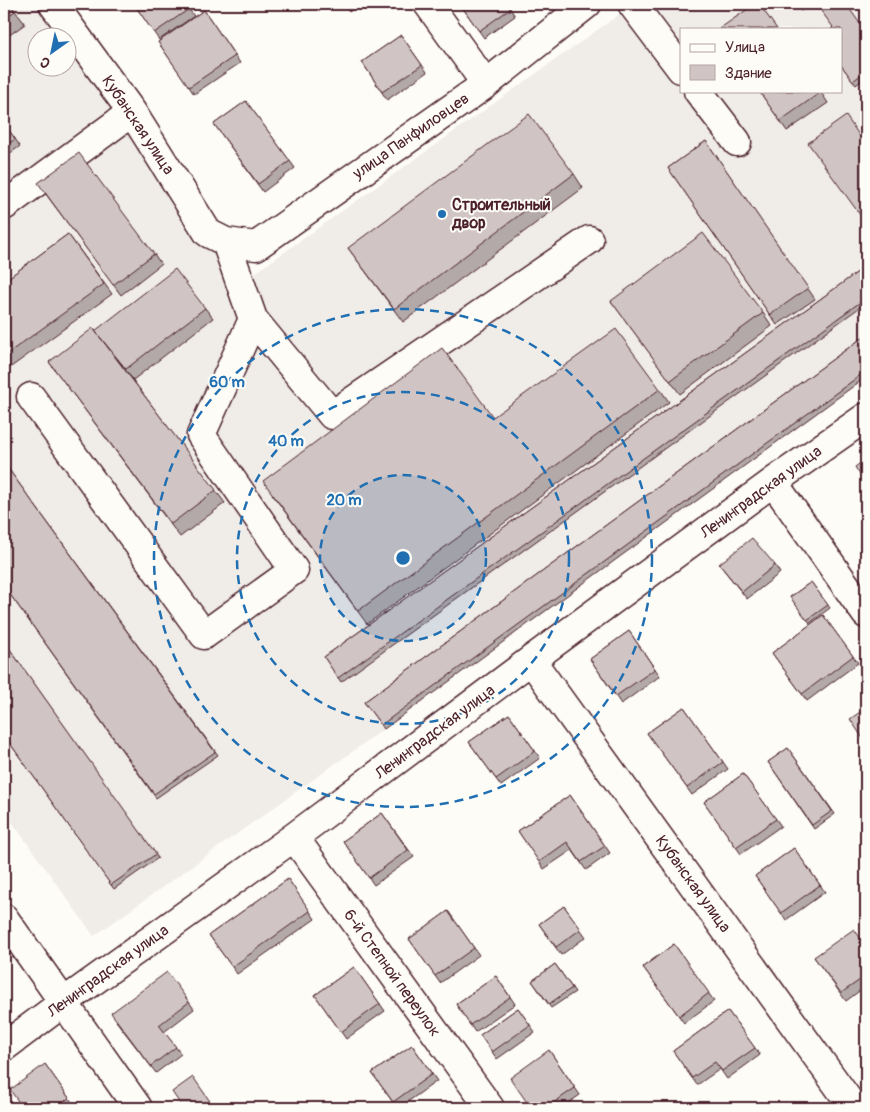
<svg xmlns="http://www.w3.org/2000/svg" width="870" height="1112" viewBox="0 0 870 1112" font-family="Pangolin,sans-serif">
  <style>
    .built { fill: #f0ece8; fill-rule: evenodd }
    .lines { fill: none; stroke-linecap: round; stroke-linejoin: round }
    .minor-casing { stroke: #4a1f2b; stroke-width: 31 }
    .minor { stroke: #fdfcf7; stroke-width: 28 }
    .wall { fill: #b3a9a9; stroke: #4a1f2b }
    .building { fill: #d0c5c4; stroke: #4a1f2b }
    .ring { fill: none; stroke: #1f6fb2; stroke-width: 2.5; stroke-dasharray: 9 6 }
    .poi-dot { fill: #1f6fb2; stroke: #fdfcf7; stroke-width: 2 }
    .labels { text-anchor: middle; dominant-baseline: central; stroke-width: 4; stroke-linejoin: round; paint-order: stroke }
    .street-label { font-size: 16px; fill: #4a1f2b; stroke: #fdfcf7 }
    .poi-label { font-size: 16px; font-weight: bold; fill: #4a1f2b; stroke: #fdfcf7; text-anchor: start }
    .centre { fill: #1f6fb2; stroke: #fdfcf7; stroke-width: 2.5 }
    .ring-label { font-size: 15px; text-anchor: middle; font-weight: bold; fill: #1f6fb2; stroke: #fdfcf7; stroke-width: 4; stroke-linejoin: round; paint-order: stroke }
  </style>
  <rect width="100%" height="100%" fill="#fdfcf7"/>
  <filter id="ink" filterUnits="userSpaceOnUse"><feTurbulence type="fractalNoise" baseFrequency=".02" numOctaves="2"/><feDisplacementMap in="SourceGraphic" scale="10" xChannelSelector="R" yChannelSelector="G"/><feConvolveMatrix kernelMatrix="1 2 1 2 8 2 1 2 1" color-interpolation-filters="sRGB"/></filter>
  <g filter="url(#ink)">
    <path class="built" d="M4,4H34L59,37L38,38V68H68V50L238,285L634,4H866V377L384,729L94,936L4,811ZM681,29H841V91H681Z"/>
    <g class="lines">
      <g class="minor-casing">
        <path id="minor" d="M53,4L132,112L208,233L226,242L256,246L486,84L587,4
          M428,4L486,84
          M632,4L681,69
          M698,91L737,142
          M4,206L132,112
          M253,319L332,415L589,240
          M31,397L204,635L294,570L201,435L253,319L226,242
          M773,482L866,614
          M531,660L854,1108
          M294,837L490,1108
          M4,918L138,1108
          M4,1047L64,1002L294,837L531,660L773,482L866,417"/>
      </g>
      <use href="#minor" class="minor"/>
    </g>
    <path class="wall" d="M4,4H10L25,24L4,39Z
      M134,4H185L194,16L159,40Z
      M343,4H360L349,12Z
      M460,4H507L515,16L484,38Z
      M795,4H810L801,11Z
      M204,10L240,63L194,94L158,42Z
      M866,32V77L856,85L841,65Z
      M401,35L427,72L387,100L362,62Z
      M759,91H820L828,103L787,131Z
      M246,101L295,168L263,192L214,124Z
      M4,123L20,146L4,158Z
      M706,141L815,299L777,325L668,168Z
      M574,174L583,188L403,322L348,248Z
      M45,193L154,254L161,264L121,295Z
      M68,234L112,294L4,372V281Z
      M866,266V303L341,682L324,657Z
      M611,301L763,313L772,326L680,394Z
      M205,308L213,318L133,380L117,359L225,503L180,537L49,362L95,331Z
      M866,335V377L384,729L364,702Z
      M660,389L669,402L367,624L272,494L493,417Z
      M4,463L218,755L156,798L4,586Z
      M719,564L775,565L780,573L747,599Z
      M811,582L830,608L810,623L790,597Z
      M823,615L858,663L807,701L772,653Z
      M629,631L660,676L621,704L590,659Z
      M4,641L158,858L114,889L4,735Z
      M684,707L728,769L692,795L647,733Z
      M509,714L540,758L501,786L469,742Z
      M788,748L835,814L814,829L768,762Z
      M743,774L781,826L741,854L704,802Z
      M570,795L610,853L586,870L572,850L544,869L518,831Z
      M382,813L414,857L374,885L343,841Z
      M794,848L825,892L786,920L755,876Z
      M288,879L315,919L237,974L209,935Z
      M564,906L586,937L561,955L539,924Z
      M448,911L479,955L440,983L409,939Z
      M674,944L714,1001L684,1023L643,967Z
      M866,946V986L846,1001L814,957Z
      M555,964L575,992L551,1008L532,981Z
      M354,967L385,1011L346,1039L315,995Z
      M496,976L515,1004L475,1032L456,1004Z
      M189,1002L194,1009L164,1032L181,1054L156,1073L116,1021Z
      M518,1008L535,1032L497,1059L480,1035Z
      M728,1011L760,1055L727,1079L720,1069L697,1085L673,1051Z
      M412,1045L437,1081L399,1108H397L372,1073Z
      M549,1050L580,1095L561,1108H531Z
      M45,1064L74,1105L70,1108H23Z"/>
    <path class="building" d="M4,4H10L15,11L4,19Z
      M134,4H185L189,9L154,33Z
      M460,4H507L510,9L479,31Z
      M755,4H759L777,29H719Z
      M796,4H803L798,7Z
      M816,4H846L866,32V71L853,81L841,65V29H831L833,27Z
      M204,10L235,56L189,87L158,42Z
      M401,35L422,65L382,92L362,62Z
      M759,91H820L821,92L780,121Z
      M246,101L290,161L258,184L214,124Z
      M529,114L574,174L394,309L348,248Z
      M846,116L866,145V223L808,143Z
      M4,123L15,139L4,147Z
      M706,141L808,288L770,315L668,168Z
      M79,153L154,254L113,285L38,183Z
      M703,233L763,313L670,381L611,301Z
      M68,234L104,284L4,356V281Z
      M866,266V298L338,678L324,657Z
      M175,269L205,308L126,369L95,331Z
      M93,328L216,490L171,524L49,362Z
      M616,329L660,389L358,611L263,481L442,348L493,417Z
      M866,335V371L381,725L364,702Z
      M866,459V484L855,467Z
      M4,463L215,752L154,794L4,586Z
      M752,538L775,565L742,592L719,564Z
      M811,582L828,605L807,620L790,597Z
      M823,615L853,656L802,694L772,653Z
      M629,631L655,669L616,696L590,659Z
      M4,641L156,854L111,885L4,735Z
      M684,707L723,762L687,788L647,733Z
      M866,708V743L850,719Z
      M509,714L535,751L496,779L469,742Z
      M788,748L832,811L812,825L768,762Z
      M743,774L776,819L736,847L704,802Z
      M570,795L605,846L581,862L567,842L539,862L518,831Z
      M382,813L408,850L369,878L343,841Z
      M794,848L820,885L781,913L755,876Z
      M288,879L310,911L232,967L209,935Z
      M564,906L581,929L556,947L539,924Z
      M448,911L474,948L435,976L409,939Z
      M854,929L866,946V976L841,993L814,957Z
      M674,944L709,993L679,1016L643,967Z
      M555,964L572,988L549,1004L532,981Z
      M354,967L380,1004L341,1032L315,995Z
      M167,972L189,1002L159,1025L176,1047L151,1066L111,1013Z
      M496,976L510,997L470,1025L456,1004Z
      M518,1008L530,1025L492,1052L480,1035Z
      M728,1011L755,1048L722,1071L715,1062L692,1078L673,1051Z
      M412,1045L432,1074L393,1102L372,1073Z
      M549,1050L575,1088L546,1108H531L510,1078Z
      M45,1064L69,1098L55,1108H23L10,1090Z
      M193,1077L214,1107L213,1108H183L172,1092Z"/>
  </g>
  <circle cx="403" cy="558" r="83" fill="#1f6fb2" fill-opacity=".12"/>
  <g class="ring">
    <circle cx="403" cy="558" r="83"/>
    <circle cx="403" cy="558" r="166"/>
    <circle cx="403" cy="558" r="249"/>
  </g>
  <circle class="poi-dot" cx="442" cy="214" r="5"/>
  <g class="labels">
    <g class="street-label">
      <text transform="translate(138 125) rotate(56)">Кубанская улица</text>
      <text transform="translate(411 136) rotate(-35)">улица Панфиловцев</text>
      <text transform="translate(761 492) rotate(-36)">Ленинградская улица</text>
      <text transform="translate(435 732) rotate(-37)">Ленинградская улица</text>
      <text transform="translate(693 884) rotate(54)">Кубанская улица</text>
      <text transform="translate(108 971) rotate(-36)">Ленинградская улица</text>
      <text transform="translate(392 973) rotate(54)">6-й Степной переулок</text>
    </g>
    <g class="poi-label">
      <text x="452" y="205">Строительный<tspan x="452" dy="18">двор</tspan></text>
    </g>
  </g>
  <circle cx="403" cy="558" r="8" class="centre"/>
  <g class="ring-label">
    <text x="227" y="387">60 m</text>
    <text x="286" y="446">40 m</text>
    <text x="344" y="505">20 m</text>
  </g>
  <rect width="870" height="1112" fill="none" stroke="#fdfcf7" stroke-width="20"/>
  <rect x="10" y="10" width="850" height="1092" fill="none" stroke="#4a1f2b" stroke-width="2" filter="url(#ink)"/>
  <rect x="680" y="28" width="162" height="65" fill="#fdfcf7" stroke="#b5a4a5"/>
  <rect x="690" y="44" width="25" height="8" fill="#fdfcf7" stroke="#b5a4a5"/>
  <text x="725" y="52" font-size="15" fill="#4a1f2b">Улица</text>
  <rect x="690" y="65" width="25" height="15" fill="#d0c5c4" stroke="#b5a4a5"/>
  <text x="725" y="78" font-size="15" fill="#4a1f2b">Здание</text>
  <g transform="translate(52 52) rotate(213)"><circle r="24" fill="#fdfcf7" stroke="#b5a4a5"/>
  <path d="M0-4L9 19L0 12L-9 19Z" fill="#1f6fb2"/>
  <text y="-8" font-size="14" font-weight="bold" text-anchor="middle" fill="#4a1f2b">С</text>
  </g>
</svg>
